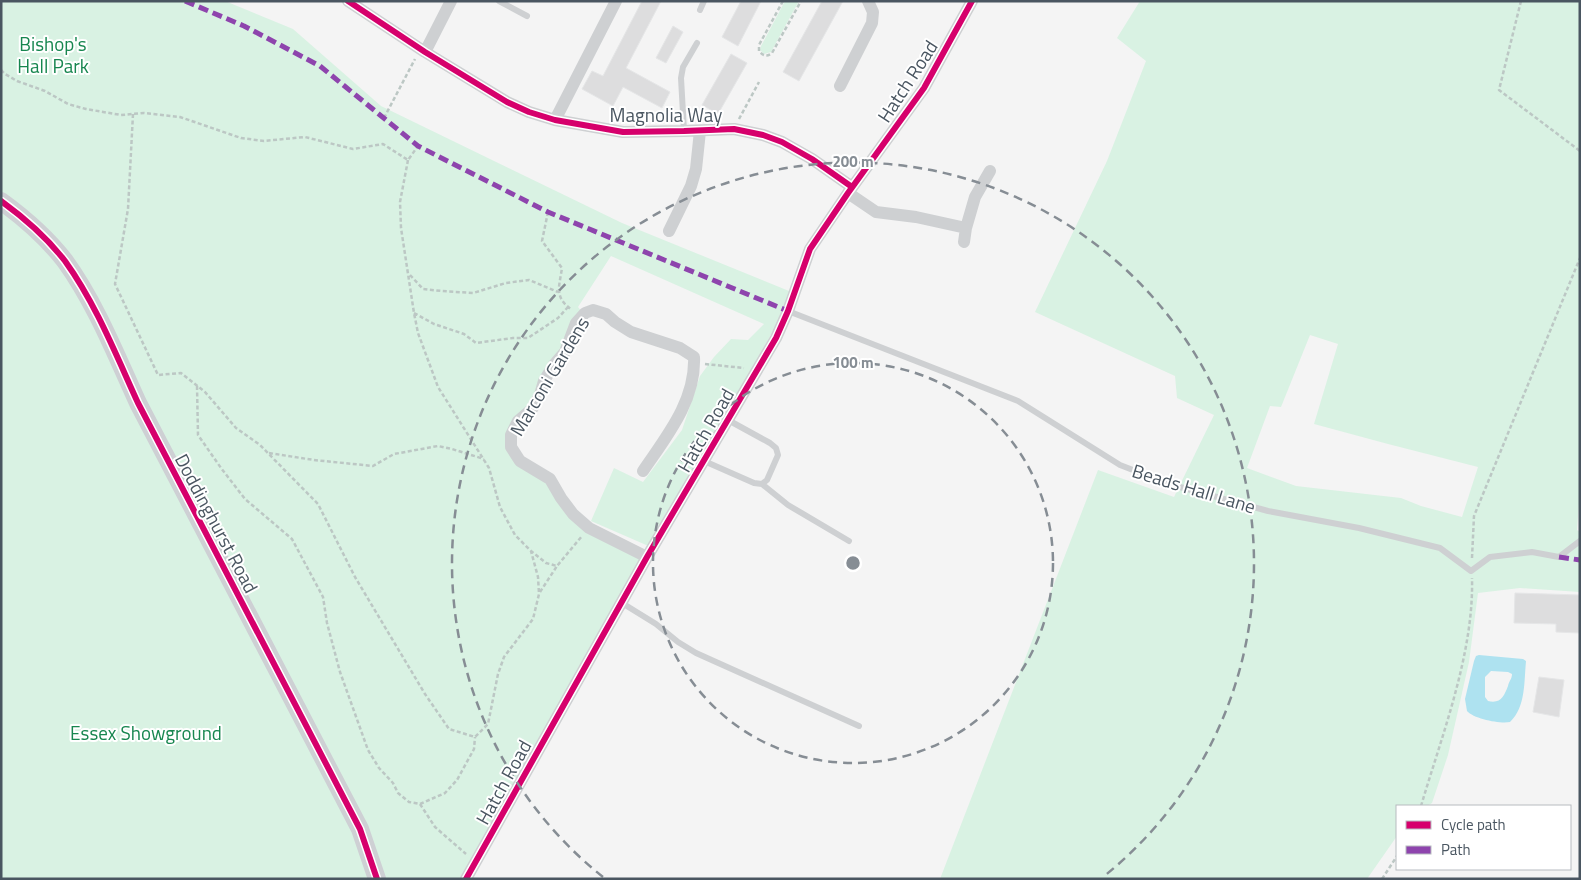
<svg xmlns="http://www.w3.org/2000/svg" width="1581" height="880" viewBox="0 0 1581 880" font-family="'Titillium Web',sans-serif">
  <style>
    .green { fill: #d9f2e3; fill-rule: evenodd }
    .water { fill: #aee2f0; fill-rule: evenodd }
    .building { fill: #ddddde; stroke: #e5e6e7 }
    .lines { fill: none; stroke-linecap: round; stroke-linejoin: round }
    .path { stroke: #bcc7c4; stroke-width: 2.5; stroke-dasharray: 4 2.5; stroke-linecap: butt }
    .lane { stroke: #ced0d2; stroke-width: 6 }
    .street { stroke: #ced0d2; stroke-width: 12 }
    .secondary { stroke: #ced0d4; stroke-width: 18 }
    .quiet { stroke: #8e44ad; stroke-width: 5; stroke-dasharray: 10 5; stroke-linecap: butt }
    .cycleway-casing { stroke: #fff; stroke-width: 9 }
    .cycleway { stroke: #d6006c; stroke-width: 6 }
    .ring { fill: none; stroke: #868d94; stroke-width: 2.5; stroke-dasharray: 9 6 }
    .labels { text-anchor: middle; dominant-baseline: central; stroke-width: 4; stroke-linejoin: round; paint-order: stroke }
    .park-label { font-size: 19px; fill: #17864f; stroke: #fff }
    .street-label { font-size: 19px; fill: #4a5661; stroke: #fff }
    .centre { fill: #868d94; stroke: #fff; stroke-width: 2.5 }
    .ring-label { font-size: 15px; text-anchor: middle; font-weight: bold; fill: #868d94; stroke: #fff; stroke-width: 4; stroke-linejoin: round; paint-order: stroke }
  </style>
  <rect width="100%" height="100%" fill="#f4f4f4"/>
  <path class="green" d="M1,1H225L293,29L381,106L622,223L794,293L653,548L591,521L614,468L643,482L682,430L700,376L714,357L731,339L748,340L764,324L611,256L578,307L584,314L518,421L511,447L550,479L573,514L647,557L466,879H1Z
    M785,1H799L771,52L764,54L760,50L761,46Z
    M1140,1H1580V490L1577,530L1580,532V592L1520,588L1478,593L1469,662L1448,755L1432,803L1427,806H1397V836L1367,879H940L1098,470L1174,497L1214,415L1177,398L1175,376L1035,312L1107,161L1146,61L1117,38ZM1310,335L1338,344L1314,424L1388,444L1478,467L1462,517L1421,506L1401,498L1296,486L1247,468L1270,406L1281,407Z"/>
  <path class="water" d="M1479,655L1523,659L1526,661C1524,681 1526,707 1510,722C1500,724 1474,719 1467,711L1465,699L1474,661L1476,656ZM1491,671L1508,672L1512,674C1512,679 1509,681 1508,686C1504,696 1501,704 1488,701L1485,697V677Z"/>
  <path class="building" d="M642,1H661L626,68L670,92L662,108L623,87L613,106L582,89L592,71L603,76Z
    M741,1H761L738,46L722,37Z
    M822,1H843L799,81L783,72Z
    M673,26L683,32L666,63L656,58Z
    M731,54L747,63L718,114L702,105Z
    M1515,593L1580,595V633L1556,632V624L1514,623Z
    M1539,677L1564,680L1559,717L1533,712Z"/>
  <g class="lines">
    <path class="path" d="M783,1L759,45V51C763,56 767,57 772,53L801,1
      M1521,1L1499,90L1580,151
      M1,70L5,74L17,81L45,91L68,104L86,109L121,115L144,113L180,117L241,138L264,141L305,137L353,149L383,144L408,160L418,146
      M133,114L128,209L115,284L158,375L181,373L205,392L236,428L260,445L318,504L355,577L425,694L449,729L475,737L488,724L498,674L504,657L533,619L539,594L538,577L531,551
      M384,118L415,59
      M739,119L759,82
      M408,160L400,202L401,228L414,313L418,333L438,387L489,468L500,507L515,535L531,551L546,563L557,566L582,536
      M548,212L542,241L562,268C559,288 554,297 572,310
      M410,275L423,289L442,291L473,293L506,283L529,280L558,292
      M414,313L434,324L464,334L476,343L513,338H528L558,318L568,307
      M705,364L744,368
      M197,386L198,435L221,468L245,499L292,539L323,597L327,623L340,672L368,750L379,768L393,783L398,793L409,802L420,804L445,793L457,780L474,749L475,737
      M269,453L314,460L373,466L394,454L438,446L452,449L484,459
      M1472,558L1474,516L1580,258
      M540,592L557,566
      M420,804L435,827L466,854
      M1421,806C1442,735 1474,653 1472,578
      M1382,879L1397,856"/>
    <path class="lane" d="M499,1L527,16
      M700,10L704,1
      M684,131L681,78L683,67L697,43
      M788,311L1018,401L1120,465L1169,484L1268,511L1359,528L1440,548L1471,571L1490,557L1532,552L1559,557L1580,541
      M704,461L754,483L762,484L767,480L778,455L776,448L770,443L728,420
      M762,484L788,505L849,541
      M622,603L656,624L678,642L696,653L859,726"/>
    <path class="street" d="M348,1L425,52L507,102L529,112L555,120L623,132L684,131L734,129L763,135L782,142L812,159L852,187
      M425,52L451,1
      M840,86L872,23L873,12L868,1
      M555,120L616,1
      M848,193L876,212L916,217L966,228L975,197L990,171
      M669,231L691,186L696,169L700,131
      M964,242L966,228
      M643,471C666,437 696,401 694,357L680,348L631,332L615,322L606,314L593,310L585,313L576,323L565,352L553,366L544,381L540,395L532,409L518,421L511,435V447L520,461L550,479L561,498L573,514L589,528L647,557
      M466,879L647,557L776,338L788,311L810,249L848,193L924,88L972,1"/>
    <path class="secondary" d="M1,201C23,217 48,239 65,261C96,304 116,355 138,403L360,829L377,879"/>
    <path class="quiet" d="M185,1L244,26L320,66L418,146L548,212L788,311
      M1559,557L1580,560"/>
    <g class="cycleway-casing">
      <path id="cycleway" d="M348,1L425,52L507,102L529,112L555,120L623,132L684,131L734,129L763,135L782,142L812,159L852,187
        M1,201C23,217 48,239 65,261C96,304 116,355 138,403L360,829L377,879
        M466,879L647,557L776,338L788,311L810,249L848,193L924,88L972,1"/>
    </g>
    <use href="#cycleway" class="cycleway"/>
  </g>
  <g class="ring">
    <circle cx="853" cy="563" r="200"/>
    <path d="M603 877A401 401 0 1 1 1103 877"/>
  </g>
  <g class="labels">
    <g class="park-label">
      <text x="53" y="43">Bishop's<tspan x="53" dy="22">Hall Park</tspan></text>
      <text x="146" y="732">Essex Showground</text>
    </g>
    <g class="street-label">
      <text transform="translate(907 81) rotate(-57)">Hatch Road</text>
      <text x="666" y="114">Magnolia Way</text>
      <text transform="translate(549 376) rotate(-59)">Marconi Gardens</text>
      <text transform="translate(705 430) rotate(-60)">Hatch Road</text>
      <text transform="translate(1194 488) rotate(17)">Beads Hall Lane</text>
      <text transform="translate(217 523) rotate(62)">Doddinghurst Road</text>
      <text transform="translate(503 782) rotate(-61)">Hatch Road</text>
    </g>
  </g>
  <circle cx="853" cy="563" r="8" class="centre"/>
  <g class="ring-label">
    <text x="853" y="167">200 m</text>
    <text x="853" y="368">100 m</text>
  </g>
  <rect width="1581" height="880" fill="none" stroke="#4a5661" stroke-width="5"/>
  <rect x="1396" y="805" width="175" height="65" fill="#ffffff" stroke="#b7bbc0"/>
  <rect x="1406" y="821" width="25" height="8" fill="#d6006c" stroke="#b7bbc0"/>
  <text x="1441" y="830" font-size="15" fill="#4a5661">Cycle path</text>
  <rect x="1406" y="846" width="25" height="8" fill="#8e44ad" stroke="#b7bbc0"/>
  <text x="1441" y="855" font-size="15" fill="#4a5661">Path</text>
</svg>
